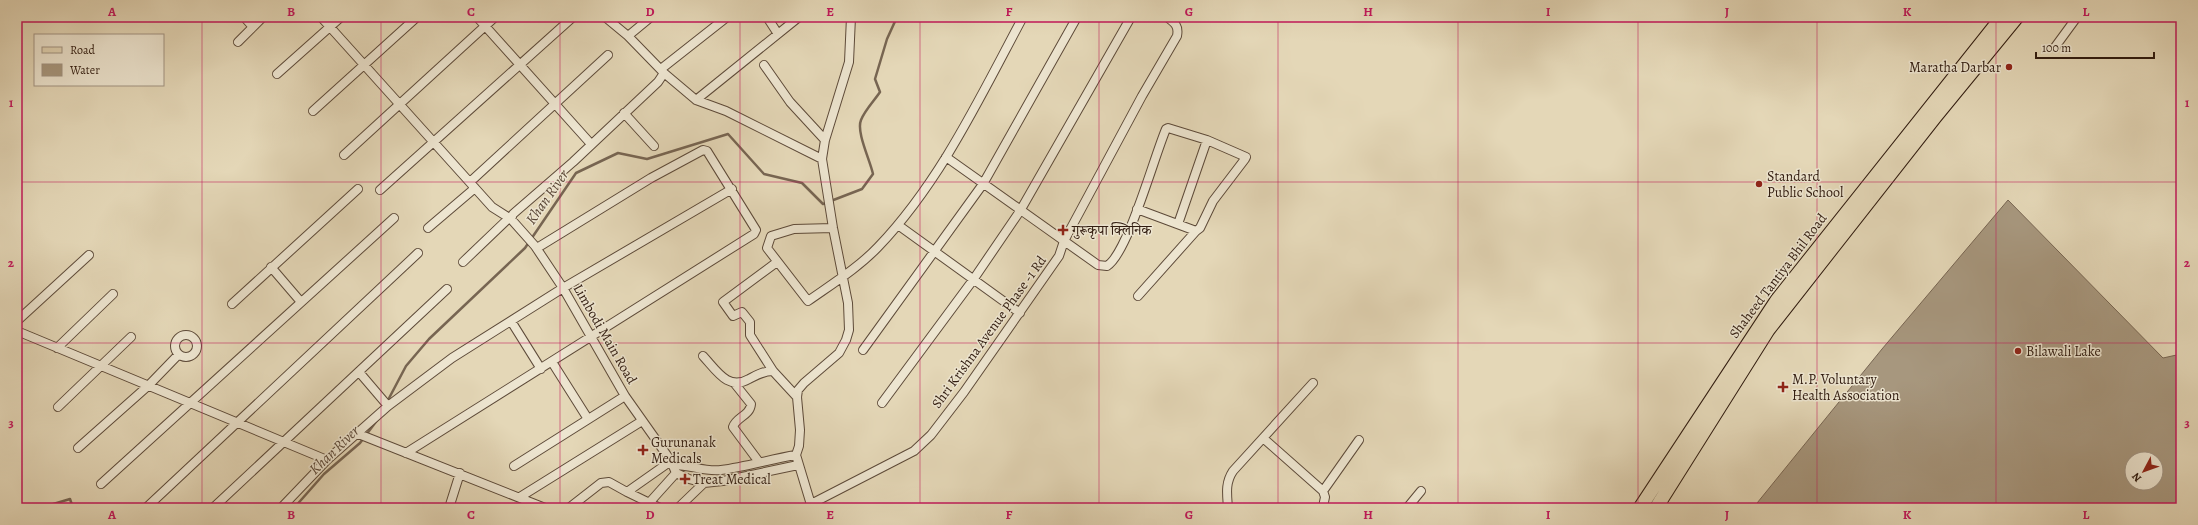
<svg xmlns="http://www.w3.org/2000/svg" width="2198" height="525" viewBox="0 0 2198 525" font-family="Alegreya,'Noto Serif Devanagari',serif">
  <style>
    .water { fill: #a7977e; stroke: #776552; fill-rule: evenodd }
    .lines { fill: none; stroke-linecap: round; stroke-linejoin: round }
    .stream { stroke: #776552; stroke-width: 2.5 }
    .street-casing { stroke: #5d4a39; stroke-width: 10 }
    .primary-casing { stroke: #301b0f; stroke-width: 15 }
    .street { stroke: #ede5d0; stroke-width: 8 }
    .primary { stroke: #e4d7b7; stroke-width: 13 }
    .grid { fill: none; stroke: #c2185b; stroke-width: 1; stroke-opacity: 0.55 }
    .poi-dot { fill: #8f2418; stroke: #ede5d0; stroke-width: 1.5 }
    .labels { text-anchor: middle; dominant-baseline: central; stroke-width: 3; stroke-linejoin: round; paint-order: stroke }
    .poi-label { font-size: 14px; fill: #301b0f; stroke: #ede5d0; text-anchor: start }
    .street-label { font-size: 14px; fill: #301b0f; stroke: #ede5d0 }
    .water-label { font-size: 15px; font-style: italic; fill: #5a4636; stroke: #ede5d0 }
    .neatline { fill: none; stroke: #c2185b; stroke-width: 1.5 }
    .grid-label { font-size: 13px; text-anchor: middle; font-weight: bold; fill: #c2185b }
  </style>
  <rect width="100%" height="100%" fill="#e4d7b7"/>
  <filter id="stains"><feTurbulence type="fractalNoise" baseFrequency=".005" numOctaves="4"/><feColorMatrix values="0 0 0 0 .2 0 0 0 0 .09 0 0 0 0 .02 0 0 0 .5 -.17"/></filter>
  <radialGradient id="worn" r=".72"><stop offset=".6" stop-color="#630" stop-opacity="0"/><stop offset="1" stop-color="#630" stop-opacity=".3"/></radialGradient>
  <path class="water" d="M2008,200L2163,358L2181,354V508H1753L1882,349ZM2132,459H2156V483H2132Z"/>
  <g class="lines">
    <path class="stream" d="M387,402L406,366L429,339L525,248L576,173L618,153L647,159L728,134L764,174L802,183L823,204L862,189L873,174C870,160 856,132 861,120C865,110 874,101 880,92L875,79L887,39L897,17
      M48,508L50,505L70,499L73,508
      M294,508L324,474L360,443L378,419"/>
    <g class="street-casing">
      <path id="street" d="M244,17L253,27
        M321,17L492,207L511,219L535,246L563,288L625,396L671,461L676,473L689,479L704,483L723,481L798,465
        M477,17L591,144
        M605,17L628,36L664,73L696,100L726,111L822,159
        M767,17L778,34
        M628,36L651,17
        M238,42L263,17
        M2055,47L2077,17
        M764,65L790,102L825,140
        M661,69L727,17
        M277,74L341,17
        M696,100L799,17
        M313,111L417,17
        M624,113L654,146
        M344,155L495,17
        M946,157L1098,265L1107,266C1128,253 1154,157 1166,129L1168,128L1207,140L1246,157L1245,159L1213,201L1200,228L1196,231L1137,209
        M470,182L608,55
        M380,190L573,17
        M511,219L513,214L573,162L658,82L664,73
        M1178,224L1207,140
        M898,225L1020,313
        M428,228L475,188
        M833,228L794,229L771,236L767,248L808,301C832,284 858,268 878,247C941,181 980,97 1023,17
        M463,262L509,218
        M777,262L723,302L733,316L742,312L750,322V335L773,371L797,397
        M271,267L301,302
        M1138,296L1196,231
        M232,304L358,189
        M17,321L89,255
        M511,321L541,369
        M17,331L327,460L388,406L452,358L563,288L732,189
        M175 346a11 11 0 1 1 22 0a11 11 0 1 1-22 0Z
        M57,348L113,294
        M863,350L983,184L1077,17
        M703,356C717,371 728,391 749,379C757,375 763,371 773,371
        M552,362L588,419
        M359,372L388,406
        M735,384L751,404C750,416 736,417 733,427L759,462
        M882,403L973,280L1020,211L1131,17
        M58,407L131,337
        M356,433L545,508
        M1263,438L1323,491L1325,497L1323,507
        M78,448L149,385L178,355
        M406,453L754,234L756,230L707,151L703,150L651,178L537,248
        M672,465C689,464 703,472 721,470C746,467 771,459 796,455
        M514,466L625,396
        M101,484L394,218
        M1323,491L1359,440
        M627,492L660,508
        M520,497L642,421
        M649,503L676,473
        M811,504L914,451L931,435L964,392L1059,256L1064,241L1142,96L1177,36C1179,26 1175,23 1167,17
        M146,508L418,253
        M213,508L447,289
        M281,508L327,460
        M449,508L460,473
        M569,508L601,483L609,482L627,492L671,461
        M678,508L704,483
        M812,508L796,455L799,446L800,430L797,397L798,390L804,383L839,353L846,340L849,330L848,303L833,228L822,159L825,140L849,62L851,17
        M1228,508C1227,494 1225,483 1233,471L1313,383
        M1313,508H1329
        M1407,508L1421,491"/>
    </g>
    <g class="primary-casing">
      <path id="primary" d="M1640,508L1777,300L2002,17
        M1656,508L1768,330L1935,117L2017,17"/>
    </g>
    <use href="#street" class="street"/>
    <use href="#primary" class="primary"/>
  </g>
  <path class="grid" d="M202,17V508M381,17V508M560,17V508M740,17V508M920,17V508M1099,17V508M1278,17V508M1458,17V508M1638,17V508M1817,17V508M1996,17V508M17,182H2181M17,343H2181"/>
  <g class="poi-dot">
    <circle cx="2009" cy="67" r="4"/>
    <circle cx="1759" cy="184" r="4"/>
    <path d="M1061 224h4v4h4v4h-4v4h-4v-4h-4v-4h4z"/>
    <circle cx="2018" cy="351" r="4"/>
    <path d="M1781 381h4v4h4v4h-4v4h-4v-4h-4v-4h4z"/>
    <path d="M641 444h4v4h4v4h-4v4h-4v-4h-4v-4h4z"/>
    <path d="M683 473h4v4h4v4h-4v4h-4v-4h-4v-4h4z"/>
  </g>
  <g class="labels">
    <g class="poi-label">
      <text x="2001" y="67" text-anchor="end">Maratha Darbar</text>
      <text x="1767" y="176">Standard<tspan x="1767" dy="16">Public School</tspan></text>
      <text x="1072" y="230">गुरूकृपा क्लिनिक</text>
      <text x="2026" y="351">Bilawali Lake</text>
      <text x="1792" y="379">M.P. Voluntary<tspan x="1792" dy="16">Health Association</tspan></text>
      <text x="651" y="442">Gurunanak<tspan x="651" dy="16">Medicals</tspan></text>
      <text x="693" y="479">Treat Medical</text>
    </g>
    <g class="street-label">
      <text transform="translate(1778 276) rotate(-53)">Shaheed Tantiya Bhil Road</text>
      <text transform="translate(989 332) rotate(-54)">Shri Krishna Avenue Phase -1 Rd</text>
      <text transform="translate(605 334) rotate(60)">Limbodi Main Road</text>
    </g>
    <g class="water-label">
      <text transform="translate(547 197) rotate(-55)">Khan River</text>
      <text transform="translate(334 450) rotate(-44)">Khan River</text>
    </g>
  </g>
  <rect width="2198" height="525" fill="none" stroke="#e4d7b7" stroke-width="44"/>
  <rect x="34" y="34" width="130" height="52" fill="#ede5d0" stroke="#a19483"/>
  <rect x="42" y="47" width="20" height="6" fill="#e4d7b7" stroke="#a19483"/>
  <text x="70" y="54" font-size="12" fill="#301b0f">Road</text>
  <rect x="42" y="64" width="20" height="12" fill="#a7977e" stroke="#a19483"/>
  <text x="70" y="74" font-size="12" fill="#301b0f">Water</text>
  <g transform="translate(2144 471) rotate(229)"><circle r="19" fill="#ede5d0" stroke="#a19483"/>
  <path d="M0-3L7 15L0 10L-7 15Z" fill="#8f2418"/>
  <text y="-6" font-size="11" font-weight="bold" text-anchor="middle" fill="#301b0f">N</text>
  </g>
  <path d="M2036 52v6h118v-6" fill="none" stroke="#301b0f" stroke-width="2"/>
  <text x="2042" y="52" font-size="12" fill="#301b0f" stroke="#ede5d0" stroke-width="3" paint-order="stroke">100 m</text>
  <rect x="22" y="22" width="2154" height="481" class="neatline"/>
  <g class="grid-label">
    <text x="112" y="16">A</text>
    <text x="291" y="16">B</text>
    <text x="471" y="16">C</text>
    <text x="650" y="16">D</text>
    <text x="830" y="16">E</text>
    <text x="1009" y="16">F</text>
    <text x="1189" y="16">G</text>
    <text x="1368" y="16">H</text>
    <text x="1548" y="16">I</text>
    <text x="1727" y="16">J</text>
    <text x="1907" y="16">K</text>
    <text x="2086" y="16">L</text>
    <text x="11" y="107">1</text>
    <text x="2187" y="107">1</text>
    <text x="11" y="267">2</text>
    <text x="2187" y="267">2</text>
    <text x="11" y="427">3</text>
    <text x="2187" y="427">3</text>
    <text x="112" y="519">A</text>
    <text x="291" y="519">B</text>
    <text x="471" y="519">C</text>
    <text x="650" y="519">D</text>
    <text x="830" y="519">E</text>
    <text x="1009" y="519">F</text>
    <text x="1189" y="519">G</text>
    <text x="1368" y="519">H</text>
    <text x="1548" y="519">I</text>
    <text x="1727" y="519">J</text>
    <text x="1907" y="519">K</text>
    <text x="2086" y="519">L</text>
  </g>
  <rect width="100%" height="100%" filter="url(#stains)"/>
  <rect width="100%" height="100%" fill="url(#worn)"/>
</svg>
